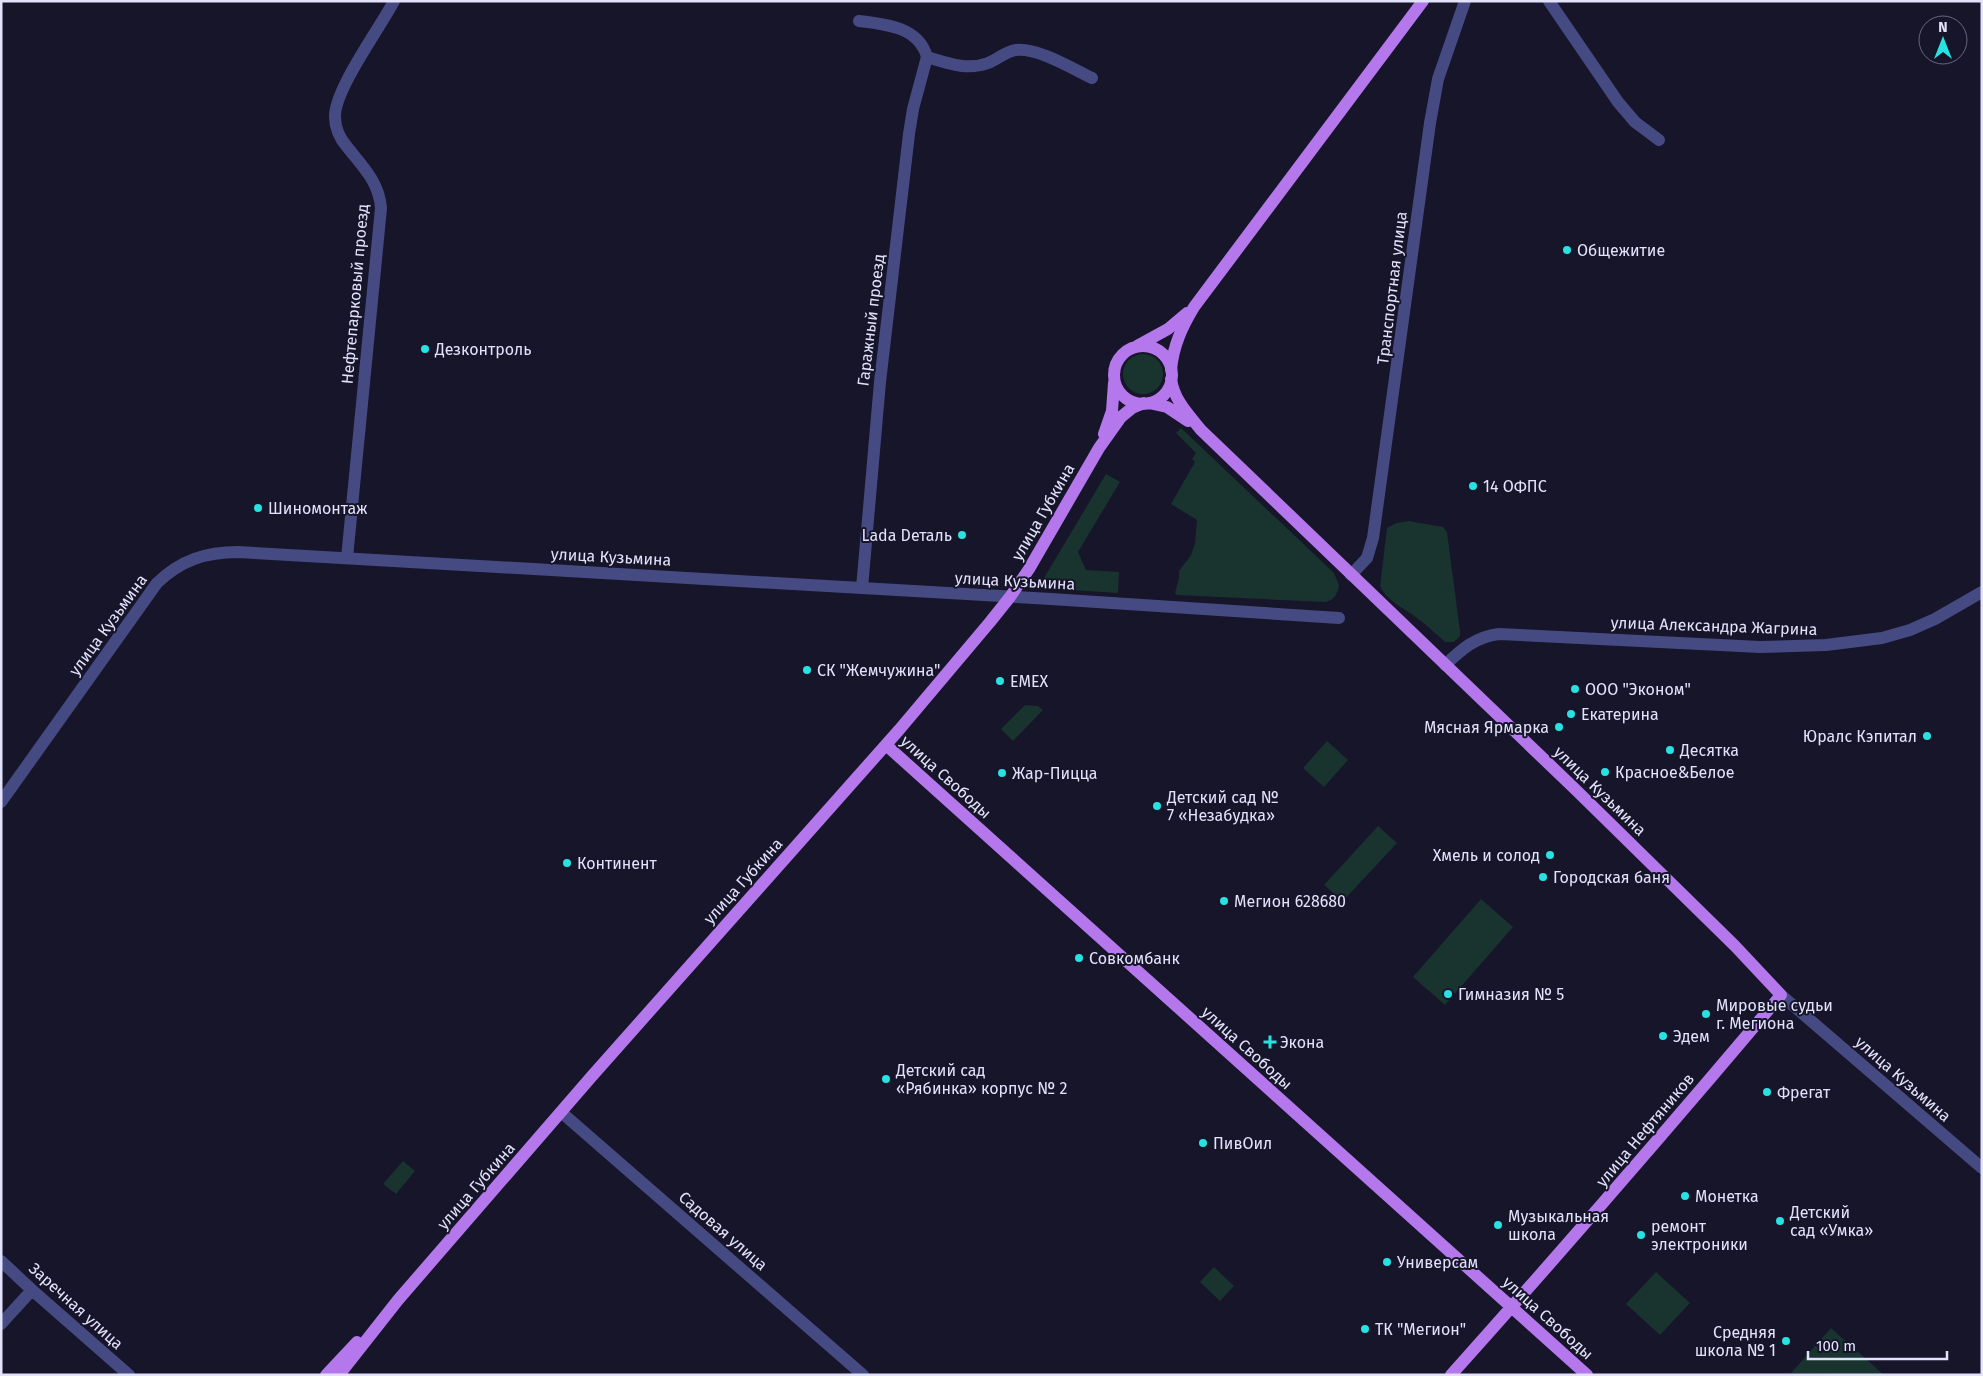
<svg xmlns="http://www.w3.org/2000/svg" width="1983" height="1376" viewBox="0 0 1983 1376" font-family="'Fira Sans',sans-serif">
  <style>
    .green { fill: #19332f }
    .lines { fill: none; stroke-linecap: round; stroke-linejoin: round }
    .minor { stroke: #464a82; stroke-width: 12 }
    .major { stroke: #b577ec; stroke-width: 12 }
    .poi-dot { fill: #27e2e1; stroke: #16152a; stroke-width: 2 }
    .labels { text-anchor: middle; dominant-baseline: central; stroke-width: 4; stroke-linejoin: round; paint-order: stroke }
    .poi-label { font-size: 16px; fill: #e2e2fb; stroke: #16152a; text-anchor: start }
    .street-label { font-size: 16px; fill: #e2e2fb; stroke: #16152a }
  </style>
  <rect width="100%" height="100%" fill="#16152a"/>
  <path class="green" d="M1123 374a20 20 0 1 1 40 0a20 20 0 1 1-40 0Z
    M1181,428L1334,573L1339,585C1338,593 1334,601 1325,602L1177,595L1175,593L1179,578V571L1191,555L1195,543L1197,520L1171,504L1195,462L1192,459L1196,453L1176,433Z
    M1106,474L1120,482L1078,552L1086,570L1119,572L1118,593L1056,589C1049,587 1046,585 1044,578Z
    M1409,521L1443,527L1447,532L1460,631V636L1454,642H1445C1436,634 1428,626 1418,619C1405,608 1387,602 1380,586L1387,528L1396,523Z
    M1025,705L1038,706L1043,710L1013,741L1001,729Z
    M1327,741L1348,760L1324,787L1303,768Z
    M1378,826L1397,843L1343,901L1324,885Z
    M1481,899L1513,927L1445,1005L1413,977Z
    M403,1161L415,1171L396,1194L383,1184Z
    M1214,1267L1234,1286L1220,1301L1200,1282Z
    M1656,1272L1690,1303L1660,1335L1626,1304Z
    M1831,1328L1884,1375L1791,1373Z"/>
  <g class="lines">
    <path class="minor" d="M1549,1L1618,102L1635,122L1659,140
      M859,21C886,24 919,27 927,57C947,63 967,71 988,63C997,60 1006,51 1016,50C1039,48 1071,68 1092,78
      M347,558L381,208C379,182 363,167 348,148C340,139 335,129 335,117C334,90 380,28 394,1
      M1351,575L1367,558L1373,538L1430,123L1438,79L1465,1
      M862,588L880,382L909,134L913,109L927,57
      M1445,665C1462,649 1475,637 1499,634L1760,647L1826,645L1882,638L1910,630L1935,619L1982,592
      M1,802L157,583C181,560 206,552 238,552L1051,599L1339,618
      M1781,995L1982,1168
      M561,1112L863,1375
      M1,1261L32,1290L129,1375
      M1,1324L32,1290"/>
    <path class="major" d="M1137,346L1168,329L1187,313
      M1114 375a29 29 0 1 1 58 0a29 29 0 1 1-58 0Z
      M1171,370C1173,346 1182,327 1194,307L1423,1
      M1171,379C1174,400 1188,414 1201,430L1576,790L1735,946L1781,995C1673,1123 1563,1250 1451,1375
      M1149,403L1167,407L1188,421
      M1104,434L1112,411L1114,383
      M886,745L1587,1375
      M326,1375L357,1342
      M339,1375L398,1300L592,1076L899,730L990,622L1010,597L1029,569L1099,448L1121,417L1132,408L1144,403"/>
  </g>
  <g class="poi-dot">
    <circle cx="1567" cy="250" r="5"/>
    <circle cx="425" cy="349" r="5"/>
    <circle cx="1473" cy="486" r="5"/>
    <circle cx="258" cy="508" r="5"/>
    <circle cx="962" cy="535" r="5"/>
    <circle cx="807" cy="670" r="5"/>
    <circle cx="1000" cy="681" r="5"/>
    <circle cx="1575" cy="689" r="5"/>
    <circle cx="1571" cy="714" r="5"/>
    <circle cx="1559" cy="727" r="5"/>
    <circle cx="1927" cy="736" r="5"/>
    <circle cx="1670" cy="750" r="5"/>
    <circle cx="1605" cy="772" r="5"/>
    <circle cx="1002" cy="773" r="5"/>
    <circle cx="1157" cy="806" r="5"/>
    <circle cx="1550" cy="855" r="5"/>
    <circle cx="567" cy="863" r="5"/>
    <circle cx="1543" cy="877" r="5"/>
    <circle cx="1224" cy="901" r="5"/>
    <circle cx="1079" cy="958" r="5"/>
    <circle cx="1448" cy="994" r="5"/>
    <circle cx="1706" cy="1014" r="5"/>
    <circle cx="1663" cy="1036" r="5"/>
    <path d="M1267.5 1034.5h5v5h5v5h-5v5h-5v-5h-5v-5h5z"/>
    <circle cx="886" cy="1079" r="5"/>
    <circle cx="1767" cy="1092" r="5"/>
    <circle cx="1203" cy="1143" r="5"/>
    <circle cx="1685" cy="1196" r="5"/>
    <circle cx="1780" cy="1221" r="5"/>
    <circle cx="1498" cy="1225" r="5"/>
    <circle cx="1641" cy="1235" r="5"/>
    <circle cx="1387" cy="1262" r="5"/>
    <circle cx="1365" cy="1329" r="5"/>
    <circle cx="1786" cy="1341" r="5"/>
  </g>
  <g class="labels">
    <g class="poi-label">
      <text x="1577" y="250">Общежитие</text>
      <text x="435" y="349">Дезконтроль</text>
      <text x="1483" y="486">14 ОФПС</text>
      <text x="268" y="508">Шиномонтаж</text>
      <text x="952" y="535" text-anchor="end">Lada Dеталь</text>
      <text x="817" y="670">СК "Жемчужина"</text>
      <text x="1010" y="681">EMEX</text>
      <text x="1585" y="689">ООО "Эконом"</text>
      <text x="1581" y="714">Екатерина</text>
      <text x="1549" y="727" text-anchor="end">Мясная Ярмарка</text>
      <text x="1917" y="736" text-anchor="end">Юралс Кэпитал</text>
      <text x="1680" y="750">Десятка</text>
      <text x="1615" y="772">Красное&amp;Белое</text>
      <text x="1012" y="773">Жар-Пицца</text>
      <text x="1167" y="797">Детский сад №<tspan x="1167" dy="18">7 «Незабудка»</tspan></text>
      <text x="1540" y="855" text-anchor="end">Хмель и солод</text>
      <text x="577" y="863">Континент</text>
      <text x="1553" y="877">Городская баня</text>
      <text x="1234" y="901">Мегион 628680</text>
      <text x="1089" y="958">Совкомбанк</text>
      <text x="1458" y="994">Гимназия № 5</text>
      <text x="1716" y="1005">Мировые судьи<tspan x="1716" dy="18">г. Мегиона</tspan></text>
      <text x="1673" y="1036">Эдем</text>
      <text x="1280" y="1042">Экона</text>
      <text x="896" y="1070">Детский сад<tspan x="896" dy="18">«Рябинка» корпус № 2</tspan></text>
      <text x="1777" y="1092">Фрегат</text>
      <text x="1213" y="1143">ПивОил</text>
      <text x="1695" y="1196">Монетка</text>
      <text x="1790" y="1212">Детский<tspan x="1790" dy="18">сад «Умка»</tspan></text>
      <text x="1508" y="1216">Музыкальная<tspan x="1508" dy="18">школа</tspan></text>
      <text x="1651" y="1226">ремонт<tspan x="1651" dy="18">электроники</tspan></text>
      <text x="1397" y="1262">Универсам</text>
      <text x="1375" y="1329">ТК "Мегион"</text>
      <text x="1776" y="1332" text-anchor="end">Средняя<tspan x="1776" dy="18">школа № 1</tspan></text>
    </g>
    <g class="street-label">
      <text transform="translate(1392 288) rotate(-83)">Транспортная улица</text>
      <text transform="translate(355 294) rotate(-85)">Нефтепарковый проезд</text>
      <text transform="translate(871 320) rotate(-83)">Гаражный проезд</text>
      <text transform="translate(1043 512) rotate(-60)">улица Губкина</text>
      <text transform="translate(611 557) rotate(3)">улица Кузьмина</text>
      <text transform="translate(1015 581) rotate(3)">улица Кузьмина</text>
      <text transform="translate(108 625) rotate(-54)">улица Кузьмина</text>
      <text transform="translate(1714 626) rotate(2)">улица Александра Жагрина</text>
      <text transform="translate(946 777) rotate(42)">улица Свободы</text>
      <text transform="translate(1600 791) rotate(44)">улица Кузьмина</text>
      <text transform="translate(743 881) rotate(-48)">улица Губкина</text>
      <text transform="translate(1247 1048) rotate(42)">улица Свободы</text>
      <text transform="translate(1903 1079) rotate(41)">улица Кузьмина</text>
      <text transform="translate(1645 1130) rotate(-50)">улица Нефтяников</text>
      <text transform="translate(476 1186) rotate(-49)">улица Губкина</text>
      <text transform="translate(723 1231) rotate(41)">Садовая улица</text>
      <text transform="translate(76 1306) rotate(42)">Заречная улица</text>
      <text transform="translate(1548 1318) rotate(42)">улица Свободы</text>
    </g>
  </g>
  <rect width="1983" height="1376" fill="none" stroke="#e2e2fb" stroke-width="5"/>
  <g transform="translate(1943 40)"><circle r="24" fill="#16152a" stroke="#68677e"/>
  <path d="M0-4L9 19L0 12L-9 19Z" fill="#27e2e1"/>
  <text y="-8" font-size="14" font-weight="bold" text-anchor="middle" fill="#e2e2fb">N</text>
  </g>
  <path d="M1808 1351v8h139v-8" fill="none" stroke="#e2e2fb" stroke-width="2.5"/>
  <text x="1816" y="1351" font-size="15" fill="#e2e2fb" stroke="#16152a" stroke-width="4" paint-order="stroke">100 m</text>
</svg>
